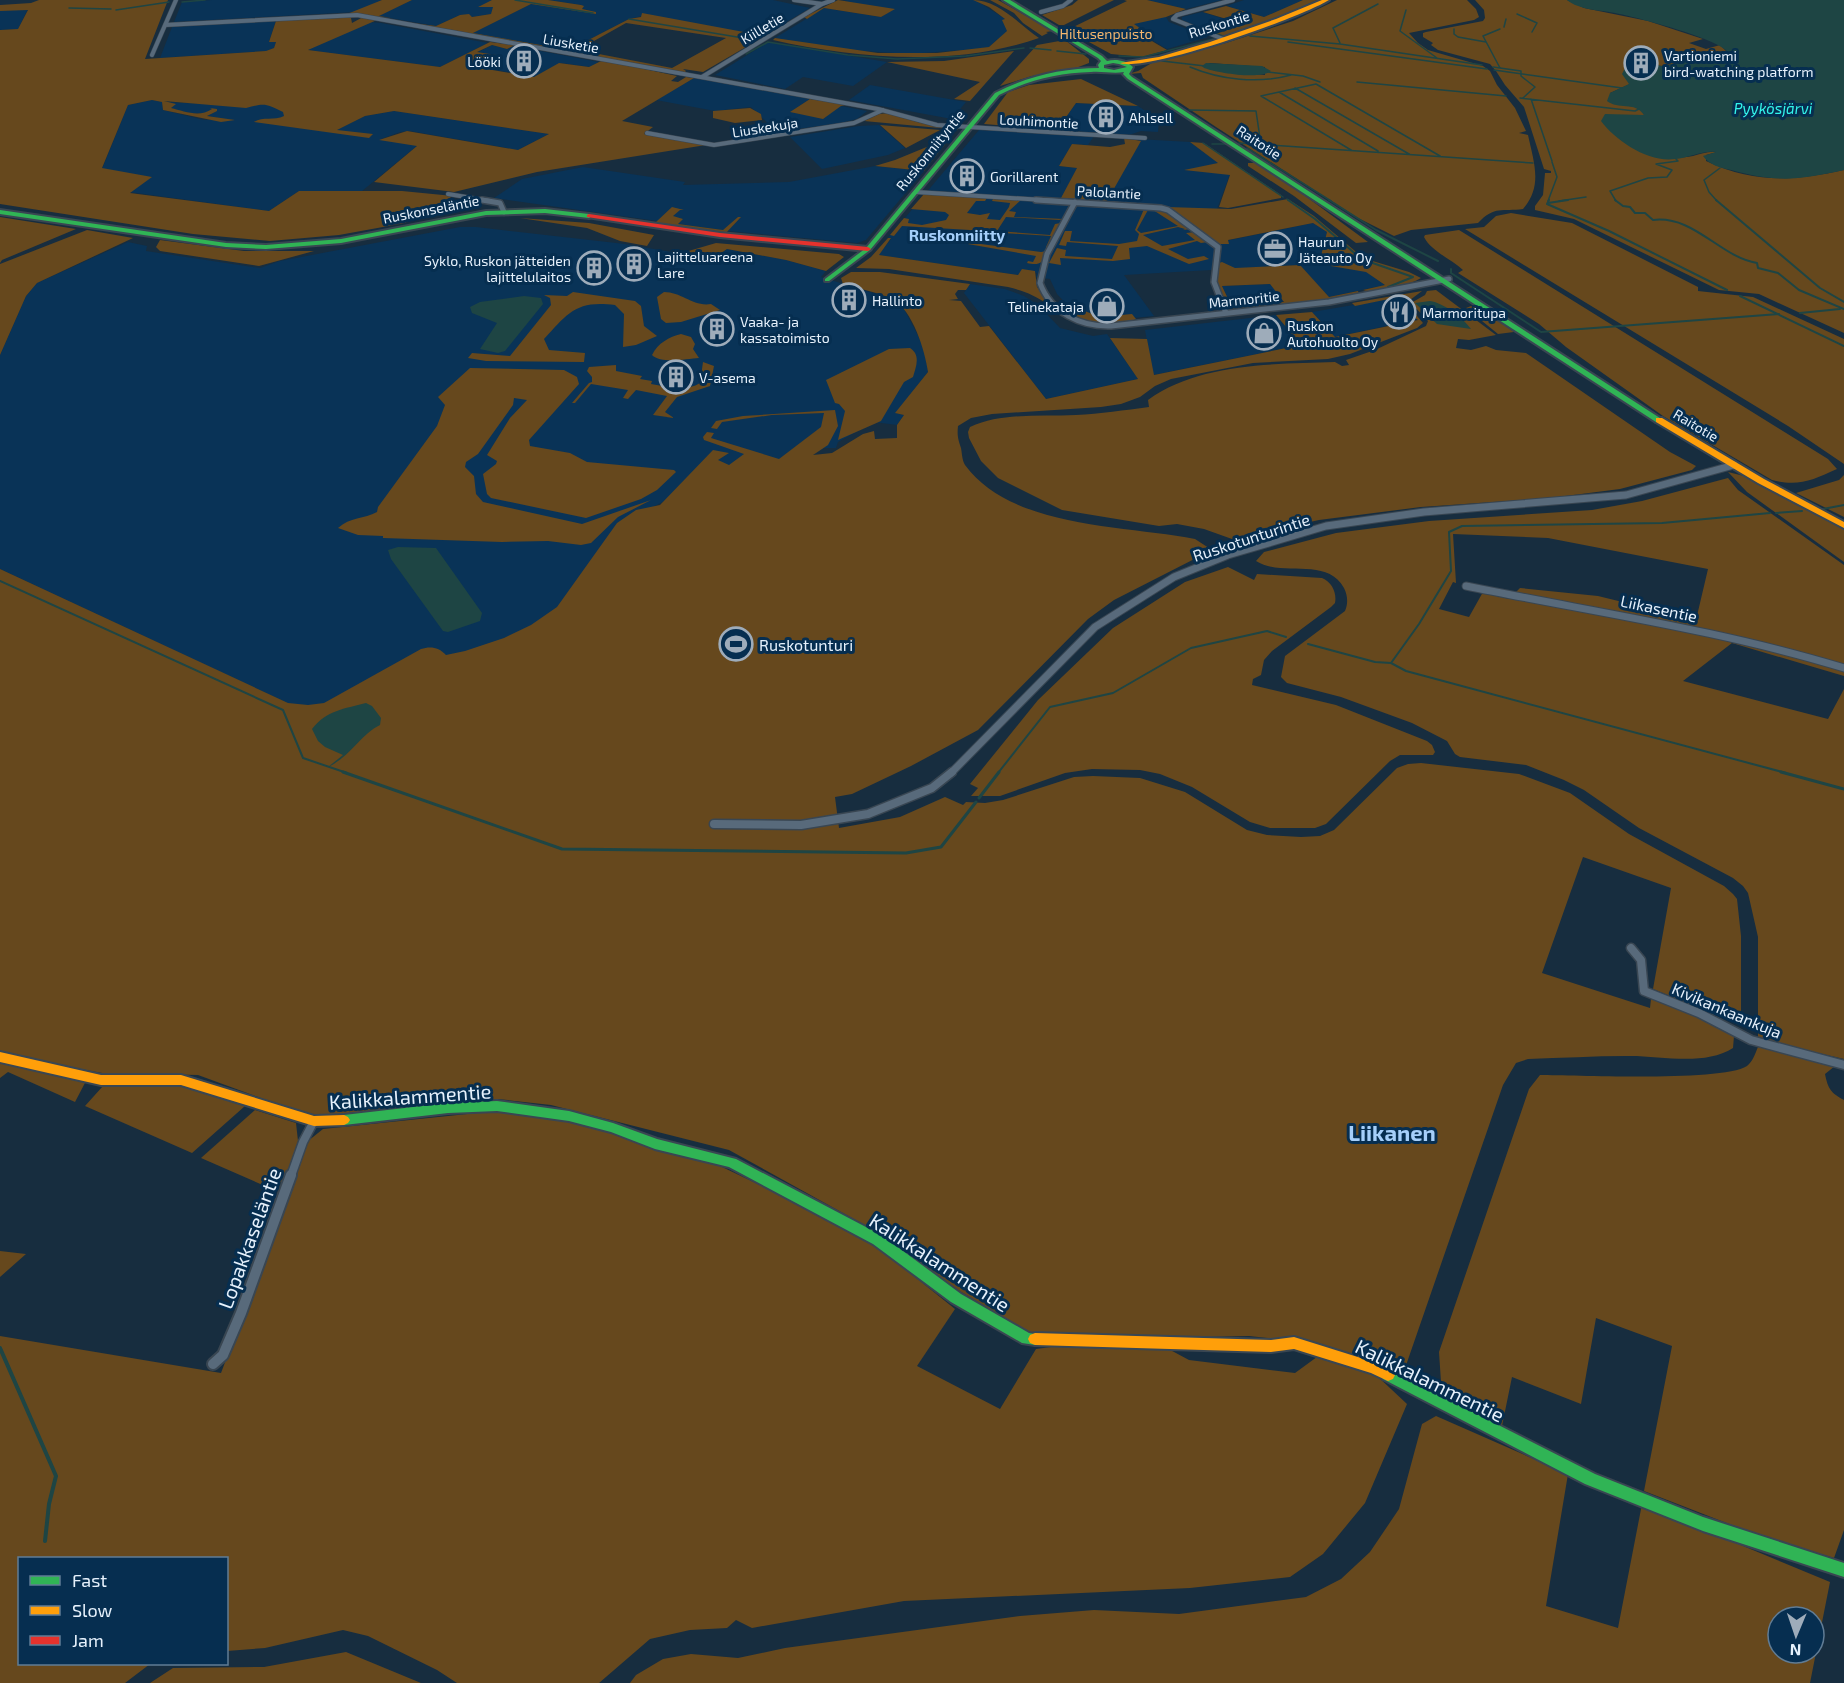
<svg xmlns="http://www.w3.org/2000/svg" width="1844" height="1683" viewBox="0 0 1844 1683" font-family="'Exo 2',sans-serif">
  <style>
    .built { fill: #093357 }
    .green { fill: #66481d; fill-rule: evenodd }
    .water { fill: #1e4544 }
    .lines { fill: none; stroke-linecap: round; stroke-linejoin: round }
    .stream-far3 { stroke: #1e4544; stroke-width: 1.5 }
    .stream-far2 { stroke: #1e4544; stroke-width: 2 }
    .stream-far1 { stroke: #1e4544; stroke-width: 3 }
    .stream { stroke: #1e4544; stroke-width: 4 }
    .street-far4-casing { stroke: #394652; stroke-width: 5 }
    .street-far3-casing { stroke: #394652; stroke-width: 8 }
    .street-far2-casing { stroke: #394652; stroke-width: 9 }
    .street-far1-casing { stroke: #394652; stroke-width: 11 }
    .street-casing { stroke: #394652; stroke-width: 14 }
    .fast-casing { stroke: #394652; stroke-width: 4 }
    .slow-casing { stroke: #394652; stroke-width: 4 }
    .jam-casing { stroke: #394652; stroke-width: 4 }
    .street-far4 { stroke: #586a7b; stroke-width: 4 }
    .street-far3 { stroke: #586a7b; stroke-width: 5 }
    .street-far2 { stroke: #586a7b; stroke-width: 7 }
    .street-far1 { stroke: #586a7b; stroke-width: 8 }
    .street { stroke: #586a7b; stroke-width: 10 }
    .fast { fill: #30b455; fill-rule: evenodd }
    .slow { fill: #ff9f0a; fill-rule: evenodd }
    .jam { fill: #e5322d; fill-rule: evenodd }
    .labels { text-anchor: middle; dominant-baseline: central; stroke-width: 6; stroke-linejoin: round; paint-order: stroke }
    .far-street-label { font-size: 14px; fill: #e6f1fc; stroke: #062e50 }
    .far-park-label { font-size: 14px; fill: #f5b76e; stroke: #062e50 }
    .far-poi-label { font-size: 14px; fill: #e6f1fc; stroke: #062e50; text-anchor: start }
    .far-water-label { font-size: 15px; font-style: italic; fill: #33f4eb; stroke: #062e50 }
    .far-quarter-label { font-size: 16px; font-weight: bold; fill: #a5cffa; stroke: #062e50 }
    .street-label { font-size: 16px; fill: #e6f1fc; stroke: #062e50 }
    .poi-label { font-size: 16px; fill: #e6f1fc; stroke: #062e50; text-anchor: start }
    .near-street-label { font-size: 20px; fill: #e6f1fc; stroke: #062e50 }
    .district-label { font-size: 22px; font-weight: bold; fill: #a5cffa; stroke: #062e50 }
  </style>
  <rect width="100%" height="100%" fill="#172d3f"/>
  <path class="built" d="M212,0H382L356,12L174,22L182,2Z
    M412,0H492L480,7H494L491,14L472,17L460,15L436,26L378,16Z
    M548,0H773L810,8L763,36L642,16L629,19L569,50L472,33L531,4L597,13L581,8V5Z
    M847,0H975L1033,36L999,38L989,47L977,49L909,54L849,50L775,38L824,8L881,17L893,9L843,1Z
    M1147,0H1222L1186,9Z
    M1244,0H1303L1264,17L1226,6Z
    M28,9L18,29L0,30V11Z
    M1202,12L1221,18L1242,22L1215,33L1182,20V17Z
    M1159,17H1166L1169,22L1208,37L1167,49L1145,36L1133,24Z
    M276,21L269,41L276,42L274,48L267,51L160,58L172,27Z
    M370,22L381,23L488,43L440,67L307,50Z
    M768,42L887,62L853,86L803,77L785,89L715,75Z
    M492,45L507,49L514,46L599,62L590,67L561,63L534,77L474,66L482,56L476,53Z
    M694,78L810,99L791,112L841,106L867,111L857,119L840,123L777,132L751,107L715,111L656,100Z
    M870,85L966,102L952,119L849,100Z
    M152,100L162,102L163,110L204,120H232L207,116L217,111L212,109L207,113L190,114L170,108L174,104L163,102L253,106L257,104H270L284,112V116L275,121L259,119L336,130L365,116L394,111L549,134L518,150L410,131L400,132L381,139L418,145L362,191H299L269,211L129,192L151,177L102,169L128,105Z
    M1076,103L1138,106L1159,120L1158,132L1141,131L1129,135L1057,130Z
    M879,125L905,148L888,155L822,169L790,137L859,126Z
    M979,130L1094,136L1088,145L1072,144L1059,166L1077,168L1062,198L1123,169L1140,141L1137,139L1190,142L1219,163L1187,170L1230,174L1217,209L1220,242L1313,223L1327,232L1320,263L1367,272L1385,285L1329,297L1299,265L1124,275L1154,316L1111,320L1074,312L1057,294L1050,279L1036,277L1037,273L1022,270L1018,275L878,255L891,239L888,238Z
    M875,166L924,171L866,240L857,243L728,231L494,198L522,179L583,167L685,182L683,185L789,182Z
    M460,227H476L625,244L712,259L727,249L786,260L826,271L821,277L892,299L904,309L925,349L928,372L896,413L904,415L897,425L874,422L838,442L836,448H824L796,462L714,475L630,519L566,602L540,623L281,734L287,703L0,569V355L26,296L37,283L128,242L147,246L146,251L260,268L280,261Z
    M970,284L1005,289L1024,296L1038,305L1060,328L1093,336L1107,334L1138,379L1046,399L964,293Z
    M1270,284L1285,301L1231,305L1222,286Z
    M1389,299L1419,319L1335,337L1312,312Z
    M1276,315L1301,345L1153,375L1145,330Z"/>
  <path class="green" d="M39,0H168L145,59L266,51L274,48L276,42H269L276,21L347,16L358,17L351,18L352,23L363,17L377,20L308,50L440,67L490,42L515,45L507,49L492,45L477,52L496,55L484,56L490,58L475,67L534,77L559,63L589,67L603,60L677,76L671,81L678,82L686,77L694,78L622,121L653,127L644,134L706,145L537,172L454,192L374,182L417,146L379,140L407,131L518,150L549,134L394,111L365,116L337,130L373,134L369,138L254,122C263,116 274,121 284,116L283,112C265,103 265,103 246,108L164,101L176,104L171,108C184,111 199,118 212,109L210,108L217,109V111L207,116L235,120L221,122L163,110L162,102L152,100L128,105L102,168L152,177L130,193L269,211L299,191H402L453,196L405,223L339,235L270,241L193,234L0,204V30L18,29L28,10L0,11V5L31,3Z
    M382,0H412L379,16L391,18L347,14Z
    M492,0H548L581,5L584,6L582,9L596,12V14L531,4L473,33L569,50L629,19L641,17L642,13L765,36L703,72L683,69L686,71L684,73L397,21L436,26L460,15L469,14L472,17L491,14L493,7H478ZM626,23L726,38L672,68L578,50Z
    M838,0L895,9L881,17L824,8L807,19L804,17Z
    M973,0C998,0 1019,24 1039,38C955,67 858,59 773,40L775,38L878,53H937L989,47L1007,31L1002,20L1005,19L989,7Z
    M990,0H998L1053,31L1046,32L1048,33L1042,36L1023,23L1014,13Z
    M1078,0H1114L1064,25H1059L1042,15L1072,5Z
    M1124,0H1147L1186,9L1166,17L1134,24L1150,35L1145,37L1167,50L1142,57L1111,54L1067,30L1127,1Z
    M1303,0H1322L1273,22L1224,37L1201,29L1216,33L1239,25L1240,23L1203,12L1226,6L1264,17Z
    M1337,0H1467L1476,9L1479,17L1474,20L1409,33L1418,43L1428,50L1483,66L1490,71L1497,85L1515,108L1526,131L1519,133L1528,135C1534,163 1543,186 1523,209C1502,212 1495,205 1478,223L1411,230L1394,236L1358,218L1216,127L1143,78L1141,73L1128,74L1138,71L1157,60L1226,43L1293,21ZM1210,63L1265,67V75L1212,70L1202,66Z
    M1475,0H1567L1584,8L1648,21L1703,39L1689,43L1706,49L1720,45L1728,53L1723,55L1662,66L1645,64L1630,84L1610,93L1622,105L1636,107L1643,112L1644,115H1640L1631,146C1648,157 1673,160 1693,156C1701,154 1708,151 1717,152L1706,155V161C1755,184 1794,181 1844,170V333L1759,294L1719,290L1574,219L1535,210V206L1543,195L1545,173H1551V171L1544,169L1524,107L1505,85L1496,71L1490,64L1438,50L1431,45L1433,43L1423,37V33L1426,32L1483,21L1485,18L1484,10Z
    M1065,40L1089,59V63L1068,71L1032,76L1000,86L1037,45Z
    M1014,51L970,101L954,99L980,82L887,62L944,61Z
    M1081,79L1138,106L1076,103L1057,130L984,124L1008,92L1029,85Z
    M810,99L845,104L846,105L841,106L823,119L790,112Z
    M750,108L761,114L762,120L735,123L713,118V111Z
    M888,113L921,123L961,130L864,121L879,114Z
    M880,125L940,130L906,148Z
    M951,137L924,171L875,166L895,160Z
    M1124,138L1141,141L1107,201L1061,198L1077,168L1059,166L1072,144L1110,147L1125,144Z
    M1190,142L1204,143L1281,195V198L1228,208L1219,207L1230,175L1184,170L1218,163Z
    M1248,163H1255L1304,195L1368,242L1356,243L1294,196L1248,166Z
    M924,194L987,198L985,201H976L967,213L980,215L990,213L987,219L1000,220L1009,207L1010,203L992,201L993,199L1021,200L1009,211L1016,212L1014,217L1064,219L1059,220L1006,217L997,231L1050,235L1055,224L1061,223L1050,247H1046L1051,236L973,231L978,232H972L966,242L1041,252L1047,251C1044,263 1039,266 1027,263L1028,261L1033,262L1036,256L962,243L970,230L902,226L894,236L890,235L904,218L909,219L908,223L922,225L946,220L949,215L945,212L911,209Z
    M1288,199L1314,216L1362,257L1352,260L1366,259L1409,272L1421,278C1407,286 1378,295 1363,290L1385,285L1366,272L1319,264L1327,232L1313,223L1228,240L1229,244H1218L1167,207L1231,209Z
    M672,207L684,210H680L673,216L683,219L678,224L723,230L738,217H741L725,234L657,224L656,222Z
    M1154,208L1163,210L1191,229L1183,230L1185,229L1178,227L1143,235L1162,246L1195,240L1186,233L1195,232L1208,242L1201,243L1197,241L1168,249L1188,259L1204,256L1209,259L1189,264L1147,246L1129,248L1130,259L1113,261L1060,258L1061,265L1049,263L1057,248L1066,250L1065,256L1112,259L1118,246L1067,242L1066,246L1059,245L1065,231H1072L1070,241L1119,244L1137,241L1139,234L1135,230L1144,209L1148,210L1137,230L1141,233L1178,226L1153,210Z
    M1511,213L1572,223L1698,287V291L1753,297L1844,339V464L1788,426L1465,229L1484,227L1496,216Z
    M0,217L76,229L2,260L0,263Z
    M520,218L589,223L654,235L647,246L620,241L587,228Z
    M87,230L133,238L37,283L26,296L0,355V264Z
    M1459,230L1828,459L1837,469C1813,480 1798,487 1772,480L1663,416L1566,347L1539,324L1458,273L1463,270C1451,259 1431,251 1424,237L1425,235Z
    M888,238H891L879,255L1018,275L1022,269L1035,271L1037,287L1051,304L1049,305C1035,295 1024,291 1008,287L889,269L856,268L871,257Z
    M160,240L244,251H314L259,266L160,251L156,247Z
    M716,243L839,254L844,257L826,271L786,260L727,249L708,262L684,256L685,252Z
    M1222,262L1235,268L1300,265L1329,297L1358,291L1359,294C1337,298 1246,316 1229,307C1216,300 1217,276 1219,263ZM1270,284L1284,302L1231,305L1222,286Z
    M851,272H880L970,284L966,290H958L955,294L958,299L949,300L961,301L980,327L989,326L1046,399L1138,379L1110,338L1147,339L1154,375L1301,345L1276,315L1312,312L1335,337L1418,320L1389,299L1355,306L1352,303L1422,291L1406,303L1423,323L1417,328L1350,354L1328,359L1253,363L1171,379L1155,386L1140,397L1121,404L1101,407L992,414L971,418L958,426C957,435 958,439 961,448C962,453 962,460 965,465C1012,529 1125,525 1195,539L1212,550L1114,600L1088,619L978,730L911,766L852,794L835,797L839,828L900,817L945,797L963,805L966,802L985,803L1003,800L1074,777L1093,776L1140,778L1185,792L1247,830L1267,835L1301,837L1320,836L1334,830L1397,768L1408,764L1421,763L1519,774L1570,793L1629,834L1724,886L1733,894L1737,899L1741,936V1025L1653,989L1671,888L1583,857L1542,973L1650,1008L1651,999L1685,1010L1734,1036L1733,1048C1703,1067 1659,1055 1626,1056C1594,1056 1561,1058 1528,1059L1516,1063L1503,1085L1403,1374L1367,1360L1293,1341L1249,1336L1098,1339L1043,1336L1024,1330L958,1290L879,1233L729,1150L551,1105L498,1099L331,1116L305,1114L198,1075L102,1073L11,1056L0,1052V569L288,703L308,705L324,703L421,649C430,646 439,647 446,655L465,651L504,638L531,625L557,607L617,523L636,510L660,505L713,450L729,453L718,460L729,465L744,454L704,440L703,437L707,432L714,433L711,438L779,459L821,427L824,413L772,415L722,422L717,429L711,428L716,421L743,416L835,410L838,426L828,445L813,455L832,453L863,434L874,431L875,439L897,438V425L904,415L895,413L928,372C925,351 913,310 892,299C878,292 858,289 843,284L841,278Z
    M1436,290L1496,335L1469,340L1458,339L1456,348L1471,350L1486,346L1496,350L1526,353L1670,452L1696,466L1692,470L1620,489L1550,498L1421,507L1319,520L1232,539L1204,529L1177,524L1159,526L1062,510L998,478L981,461L969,438L968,432L970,427C1003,412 1041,417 1076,415C1100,414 1125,410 1149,407L1148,400C1198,363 1275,364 1335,362L1342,366L1349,365L1346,360L1375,350L1426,326L1428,321L1411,303L1425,295L1427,291Z
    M573,292L635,301L641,306L644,326L657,336L636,345L623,347L624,314L615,305C576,300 568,313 544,339L549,350L585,353L584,362L486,361L468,358L472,353L510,356L551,305L550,298L544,295L567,296Z
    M664,292C682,292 693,307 711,304L720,310L681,322L666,323L661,319L657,297Z
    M1065,305H1076C1091,319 1113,316 1132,314L1136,319C1115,330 1079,324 1062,308Z
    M1471,306L1489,314L1514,332L1498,334L1466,308Z
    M681,334L691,337L695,344L693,349L699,358C686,359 661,364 652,355C658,343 669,337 681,334Z
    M910,348C921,355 916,367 913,377L904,382L881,421L838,440L845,411L839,404L835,403L826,380L889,349Z
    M703,362L714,366L710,386L677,397L665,412L674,418L653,415L667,396L636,390L628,399L623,398L628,390L591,384L575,403H572L589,383L592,382V377L587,371L589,367L616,365V371L642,376L640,379L652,381L651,384C667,387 686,392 700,383Z
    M470,368L564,370L577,377L579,384L529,440L530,446L570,453L587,462L674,470L676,472L657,490L641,499L586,518L491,498L487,494L483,474L496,464L497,461L487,455L510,418L527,400L514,398L513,405L478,454L466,462L465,467L474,476L476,494L483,502L582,524L651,500L618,517L591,543L581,545L548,541L502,542L383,538V536L358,535L338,528C350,517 364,519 377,512L378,507L437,426L445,405L438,397Z
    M1728,472L1744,476L1844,529V562L1747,492Z
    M1844,475V517L1796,493L1839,480Z
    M1728,478L1738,490L1844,565V676L1732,643L1683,681L1828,719L1844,689V1059L1758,1039V937L1748,893L1743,886L1733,878L1639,828L1584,790L1564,780L1526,765L1460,757L1455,754L1447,741L1412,723L1341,697L1287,683L1281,677L1285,656L1345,611C1348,604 1348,596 1344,588C1326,556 1283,578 1256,561L1264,552L1336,533L1429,521L1592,510L1642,501ZM1453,534L1548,538L1708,569L1696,620L1598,596L1520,588L1509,599L1483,592L1469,617L1439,609L1453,582L1456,583Z
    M1228,567L1254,580L1257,574L1322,578C1332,582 1337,593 1335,603L1331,607L1272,651L1264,660L1261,675L1253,679L1252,685L1336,705L1427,741L1432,745L1435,752L1433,755H1400L1390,761L1326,824L1315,828H1270L1250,822L1192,787L1160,774L1140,770L1092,769L1065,773L1000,796H971L978,788L970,784L1038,700L1113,628L1185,582Z
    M1758,1047L1835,1066L1825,1074C1828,1089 1831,1093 1844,1100V1530L1834,1558L1760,1536L1644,1491L1672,1346L1596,1318L1581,1404L1512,1377L1502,1426L1442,1397L1439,1352L1529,1089L1540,1075C1577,1075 1722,1082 1747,1066C1753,1061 1755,1054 1758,1047Z
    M0,1062L86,1081L75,1102L8,1072L0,1078Z
    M177,1084L245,1106L192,1153L85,1106L103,1086Z
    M255,1110L296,1123L298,1141L281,1193L201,1158Z
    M496,1111L567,1120L718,1165L800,1204L874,1244L955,1309L917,1366L1000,1409L1036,1349L1051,1347L1161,1345L1189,1360L1295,1373L1321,1354L1375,1374L1407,1404L1365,1503L1323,1554L1290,1577L1190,1588L904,1601L752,1628L736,1620L727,1628L690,1630L650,1639L599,1683H457L437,1670L368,1636L343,1630L265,1648L227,1651L226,1558H20V1664H150L125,1683H0V1336L221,1373L308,1141L323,1129Z
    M0,1251L26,1254L0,1277Z
    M1436,1416L1568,1474L1546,1606L1618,1628L1642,1504L1830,1582L1810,1683H630L636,1675L663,1659L691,1654L738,1658L785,1648L1020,1616L1094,1610L1179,1614L1306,1597L1341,1579L1370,1552L1399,1509L1422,1424ZM1778,1617H1814V1653H1778Z
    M346,1652L421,1683H150L173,1668L264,1667Z"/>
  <path class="water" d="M1567,0H1844V170C1798,180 1778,183 1731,170C1721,168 1709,165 1703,156L1716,152C1703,150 1689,158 1675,159C1649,163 1616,141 1601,121L1605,114L1644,115C1635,101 1618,110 1607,101L1610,93L1629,84L1622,74L1625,68L1645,64L1662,66L1723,55L1728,52C1716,38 1636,17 1615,13C1600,10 1579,10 1567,0Z
    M1206,63L1262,66L1271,71C1260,80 1218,73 1204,68L1202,66Z
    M524,296L541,298L543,304L505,351L498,353L480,349L497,323L472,313L470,307L480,302Z
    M1430,301C1444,303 1463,318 1471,329L1437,324L1415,303Z
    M398,547L436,548L482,613L480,621L448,632L443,631L391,559L388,550Z
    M366,703L372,706L381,718L380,725C361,734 350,757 328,767L343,755L325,747L318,741L312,729C327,710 344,709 366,703Z"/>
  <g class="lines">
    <path class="stream-far3" d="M515,0L593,13
      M182,2L205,0
      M69,8L111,9
      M116,10L169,2
      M1406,10L1400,31L1437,58
      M1517,14L1537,23L1532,32
      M629,19L755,40
      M1266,23L1319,0
      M1504,27L1506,19
      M1203,29L1223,36
      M1454,29V34L1458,37L1486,42
      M1500,29L1483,36L1500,68
      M1250,36L1340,44L1482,65
      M1288,42L1487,69
      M1340,43L1333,28L1378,4
      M1030,48L1051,50
      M1057,51L1086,54
      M746,54L768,42L848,55L897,59L966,56L1024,48
      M1119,56L1143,57L1213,39
      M1162,61L1205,66
      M1190,67C1221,80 1258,84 1291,75
      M1493,67L1521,71V76L1535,87L1523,98
      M1494,70L1622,88
      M1268,72L1303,76L1320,82
      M1357,82L1506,96
      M1295,88L1409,154
      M1279,92L1378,151
      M1520,98L1635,111L1639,109
      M1531,99L1552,161
      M1189,110L1256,111L1260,138L1266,145
      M1203,143L1283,197
      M1239,143L1533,163
      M1212,144H1226
      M1247,148L1331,201
      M1351,150L1261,96L1316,84L1440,156
      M1287,199L1290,201
      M1548,201L1557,177L1552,162
      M1559,201L1586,197
      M1616,201L1610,191L1648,178L1667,177L1672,170L1656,164L1678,161L1676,159
      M1717,201L1709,192L1704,180L1720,168"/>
    <path class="stream-far2" d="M1288,200L1315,219L1359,257
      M1329,200L1376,230L1438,261
      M1549,200L1547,204L1609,231L1727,290
      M1615,200L1623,206L1630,207L1635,213H1645L1653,220C1694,215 1720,257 1757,263L1758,268L1778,273L1799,290L1844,309
      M1716,200L1820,288L1844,302
      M1548,203L1568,200
      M1364,260L1413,277L1388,287
      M1451,269V273L1541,332L1779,314
      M1740,296L1844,346
      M1800,313L1840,309
      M1823,509L1844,505
      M1776,513L1802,511
      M0,581L283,710L303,758L347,773
      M1308,644L1375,662L1391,663L1419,624L1451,571L1449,532L1462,526L1662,523L1770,513
      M1391,663L1406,671L1786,773
      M998,773L1050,707L1113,693L1191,648L1267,631L1286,637"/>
    <path class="stream-far1" d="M343,772L562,849L906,853L941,847L976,802
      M1781,772L1844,789
      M979,798L999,772"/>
    <path class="stream" d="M0,1348L56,1476L49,1504L45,1541"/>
    <g class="street-far4-casing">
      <path id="street-far4" d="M794,0L822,4
        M1041,12L1063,6L1071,0
        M165,25L357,15L878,109L937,125L1145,138
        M1223,39L1173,19L1177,15L1233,0
        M152,55L176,0
        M702,77L822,4L833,0
        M647,133L714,145L854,123L883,110
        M916,192L1059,201
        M448,194L490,201"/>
    </g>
    <g class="street-far3-casing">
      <path id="street-far3" d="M482,200L500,203L504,212
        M1036,200L1161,208L1168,210L1218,247L1214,282L1226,313
        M1075,202L1047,254L1040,283C1051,313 1081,327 1111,326L1329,302L1449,279"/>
    </g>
    <g class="street-far2-casing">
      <path id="street-far2" d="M1466,586C1593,612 1720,630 1844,668
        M951,773L1095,627L1174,577L1228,555L1326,526L1424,512L1626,495L1734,465"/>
    </g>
    <g class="street-far1-casing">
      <path id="street-far1" d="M714,824L801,825L868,814L932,788L952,772
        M1631,948L1641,960L1644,991L1699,1013L1751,1040L1844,1065
        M291,1176L303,1142L314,1121"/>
    </g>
    <g class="street-casing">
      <path id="street" d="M213,1364L223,1355L241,1313L291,1175"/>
    </g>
    <g class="fast-casing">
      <path id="fast" d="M1003,0H1010L1102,56L1107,61C1116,59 1125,60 1133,67L1129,74L1132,77L1663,420L1662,422H1656L1128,79L1123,74L1124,72C1113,74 1103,71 1091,72C1059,73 1028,80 999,95L870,250L829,281H825V279L866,248L995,93C1028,76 1063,68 1099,68L1098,65L1101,61L1098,58ZM1113,63L1119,64L1127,67L1114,70L1104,68V65Z
        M545,209L589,214L592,216L589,218L545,213L486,215L341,243L266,249L226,247L0,214V210L226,243L266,245L341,239L486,211Z
        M497,1101L569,1111L613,1123L657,1139L736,1159L883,1236L961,1294L1029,1333L1040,1335L1042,1339L1040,1343L1035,1345L1022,1343L951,1302L873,1244L729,1167L655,1149L611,1132L569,1121L497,1111L448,1113L344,1125L340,1123L338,1120L340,1117L344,1115L448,1103Z
        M1388,1369L1595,1474L1703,1517L1844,1563V1577L1703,1531L1585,1484L1383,1379L1381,1375L1383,1371Z"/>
    </g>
    <g class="slow-casing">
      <path id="slow" d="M1322,0H1329C1302,17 1146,73 1120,63L1159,57L1210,42L1276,19Z
        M1656,418H1662L1764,479L1844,522V528L1758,483L1656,422Z
        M0,1052L101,1075H181L314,1116L344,1115L348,1117L350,1120L348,1123L344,1125L314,1126L181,1085H101L0,1062Z
        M1035,1333L1271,1340L1294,1337L1380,1364L1393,1371L1395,1375L1393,1379L1388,1381L1371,1373L1294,1349L1271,1352L1035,1345L1030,1343L1028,1339L1030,1335Z"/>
    </g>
    <g class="jam-casing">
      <path id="jam" d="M589,214L720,233L868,247L871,249L868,251L720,237L587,217V215Z"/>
    </g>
    <use href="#street-far4" class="street-far4"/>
    <use href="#street-far3" class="street-far3"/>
    <use href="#street-far2" class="street-far2"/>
    <use href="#street-far1" class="street-far1"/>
    <use href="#street" class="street"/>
    <use href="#fast" class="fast"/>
    <use href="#slow" class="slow"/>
    <use href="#jam" class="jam"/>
  </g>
  <defs>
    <g id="building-ring" transform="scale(1.725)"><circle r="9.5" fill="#062e50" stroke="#9eacba" stroke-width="1.5"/><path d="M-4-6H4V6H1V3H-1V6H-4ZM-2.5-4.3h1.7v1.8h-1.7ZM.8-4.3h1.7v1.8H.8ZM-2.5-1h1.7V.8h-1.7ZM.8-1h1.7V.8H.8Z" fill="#9eacba"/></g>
    <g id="office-ring" transform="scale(1.725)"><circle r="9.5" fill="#062e50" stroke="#9eacba" stroke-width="1.5"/><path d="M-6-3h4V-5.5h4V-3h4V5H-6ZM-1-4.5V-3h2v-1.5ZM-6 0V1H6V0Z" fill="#9eacba"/></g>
    <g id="shop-ring" transform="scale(1.725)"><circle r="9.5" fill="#062e50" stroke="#9eacba" stroke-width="1.5"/><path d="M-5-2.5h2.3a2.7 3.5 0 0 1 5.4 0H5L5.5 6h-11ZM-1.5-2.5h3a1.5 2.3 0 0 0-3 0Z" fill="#9eacba"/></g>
    <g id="restaurant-ring" transform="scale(1.725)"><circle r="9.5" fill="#062e50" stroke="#9eacba" stroke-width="1.5"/><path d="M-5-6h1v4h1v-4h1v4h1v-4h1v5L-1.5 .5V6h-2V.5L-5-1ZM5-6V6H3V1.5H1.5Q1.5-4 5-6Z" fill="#9eacba"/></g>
    <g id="stadium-ring" transform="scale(1.725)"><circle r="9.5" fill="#062e50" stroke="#9eacba" stroke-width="1.5"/><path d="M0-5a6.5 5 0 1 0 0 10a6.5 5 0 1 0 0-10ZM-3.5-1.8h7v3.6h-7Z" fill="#9eacba"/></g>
  </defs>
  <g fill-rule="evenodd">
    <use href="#building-ring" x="524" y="61"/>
    <use href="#building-ring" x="1641" y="63"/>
    <use href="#building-ring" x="1106" y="117"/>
    <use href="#building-ring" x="967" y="176"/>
    <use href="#office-ring" x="1275" y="249"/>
    <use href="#building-ring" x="634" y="264"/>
    <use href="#building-ring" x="594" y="268"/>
    <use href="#building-ring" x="849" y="300"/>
    <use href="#shop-ring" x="1107" y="306"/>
    <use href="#restaurant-ring" x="1399" y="312"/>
    <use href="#building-ring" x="717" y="329"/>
    <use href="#shop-ring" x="1264" y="333"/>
    <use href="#building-ring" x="676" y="377"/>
    <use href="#stadium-ring" x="736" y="644"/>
  </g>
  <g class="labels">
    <g class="far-street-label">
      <text transform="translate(1219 24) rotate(-17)">Ruskontie</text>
      <text transform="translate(762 28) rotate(-31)">Kiilletie</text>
      <text transform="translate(571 43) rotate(10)">Liusketie</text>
      <text transform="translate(1039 121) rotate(3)">Louhimontie</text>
      <text transform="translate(765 127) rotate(-9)">Liuskekuja</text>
      <text transform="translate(1259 142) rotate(33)">Raitotie</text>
      <text transform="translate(930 150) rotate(-51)">Ruskonniityntie</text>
      <text transform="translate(1109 192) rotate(3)">Palolantie</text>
      <text transform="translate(431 209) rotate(-11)">Ruskonseläntie</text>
      <text transform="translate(1244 299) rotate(-6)">Marmoritie</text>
      <text transform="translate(1696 425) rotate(31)">Raitotie</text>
    </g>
    <g class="far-park-label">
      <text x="1106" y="33">Hiltusenpuisto</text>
    </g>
    <g class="far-poi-label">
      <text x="1664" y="55">Vartioniemi<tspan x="1664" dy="16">bird-watching platform</tspan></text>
      <text x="501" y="61" text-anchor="end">Lööki</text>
      <text x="1129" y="117">Ahlsell</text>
      <text x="990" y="176">Gorillarent</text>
      <text x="1298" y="241">Haurun<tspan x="1298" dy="16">Jäteauto Oy</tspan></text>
      <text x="657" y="256">Lajitteluareena<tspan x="657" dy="16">Lare</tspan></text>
      <text x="571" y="260" text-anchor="end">Syklo, Ruskon jätteiden<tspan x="571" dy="16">lajittelulaitos</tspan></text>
      <text x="872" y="300">Hallinto</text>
      <text x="1084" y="306" text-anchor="end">Telinekataja</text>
      <text x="1422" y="312">Marmoritupa</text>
      <text x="740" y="321">Vaaka- ja<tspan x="740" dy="16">kassatoimisto</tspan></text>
      <text x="1287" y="325">Ruskon<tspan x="1287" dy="16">Autohuolto Oy</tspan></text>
      <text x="699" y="377">V-asema</text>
    </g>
    <g class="far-water-label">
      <text x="1773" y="108">Pyykösjärvi</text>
    </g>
    <g class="far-quarter-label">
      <text x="957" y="234">Ruskonniitty</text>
    </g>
    <g class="street-label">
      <text transform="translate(1251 537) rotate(-18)">Ruskotunturintie</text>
      <text transform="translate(1659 608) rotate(12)">Liikasentie</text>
      <text transform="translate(1727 1010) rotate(23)">Kivikankaankuja</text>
    </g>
    <g class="poi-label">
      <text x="759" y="644">Ruskotunturi</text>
    </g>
    <g class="near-street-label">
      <text transform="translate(410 1096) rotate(-4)">Kalikkalammentie</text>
      <text transform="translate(249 1238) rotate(-70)">Lopakkaseläntie</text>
      <text transform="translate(940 1262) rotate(33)">Kalikkalammentie</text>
      <text transform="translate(1430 1380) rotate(26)">Kalikkalammentie</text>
    </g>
    <g class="district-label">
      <text x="1392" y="1132">Liikanen</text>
    </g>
  </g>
  <rect x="18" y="1557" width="210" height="108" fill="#062e50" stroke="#607c95" stroke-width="1.5"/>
  <rect x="30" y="1576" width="30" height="9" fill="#30b455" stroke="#607c95" stroke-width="1.5"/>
  <text x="72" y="1587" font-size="18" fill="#e6f1fc">Fast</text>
  <rect x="30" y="1606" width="30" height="9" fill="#ff9f0a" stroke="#607c95" stroke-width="1.5"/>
  <text x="72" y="1617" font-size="18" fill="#e6f1fc">Slow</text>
  <rect x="30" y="1636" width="30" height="9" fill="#e5322d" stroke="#607c95" stroke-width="1.5"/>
  <text x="72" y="1647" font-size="18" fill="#e6f1fc">Jam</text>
  <g transform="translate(1796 1635) rotate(182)"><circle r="28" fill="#062e50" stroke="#607c95" stroke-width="1.5"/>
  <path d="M0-4.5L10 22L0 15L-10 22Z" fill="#9eacba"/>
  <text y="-9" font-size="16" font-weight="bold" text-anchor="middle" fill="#e6f1fc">N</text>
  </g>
</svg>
